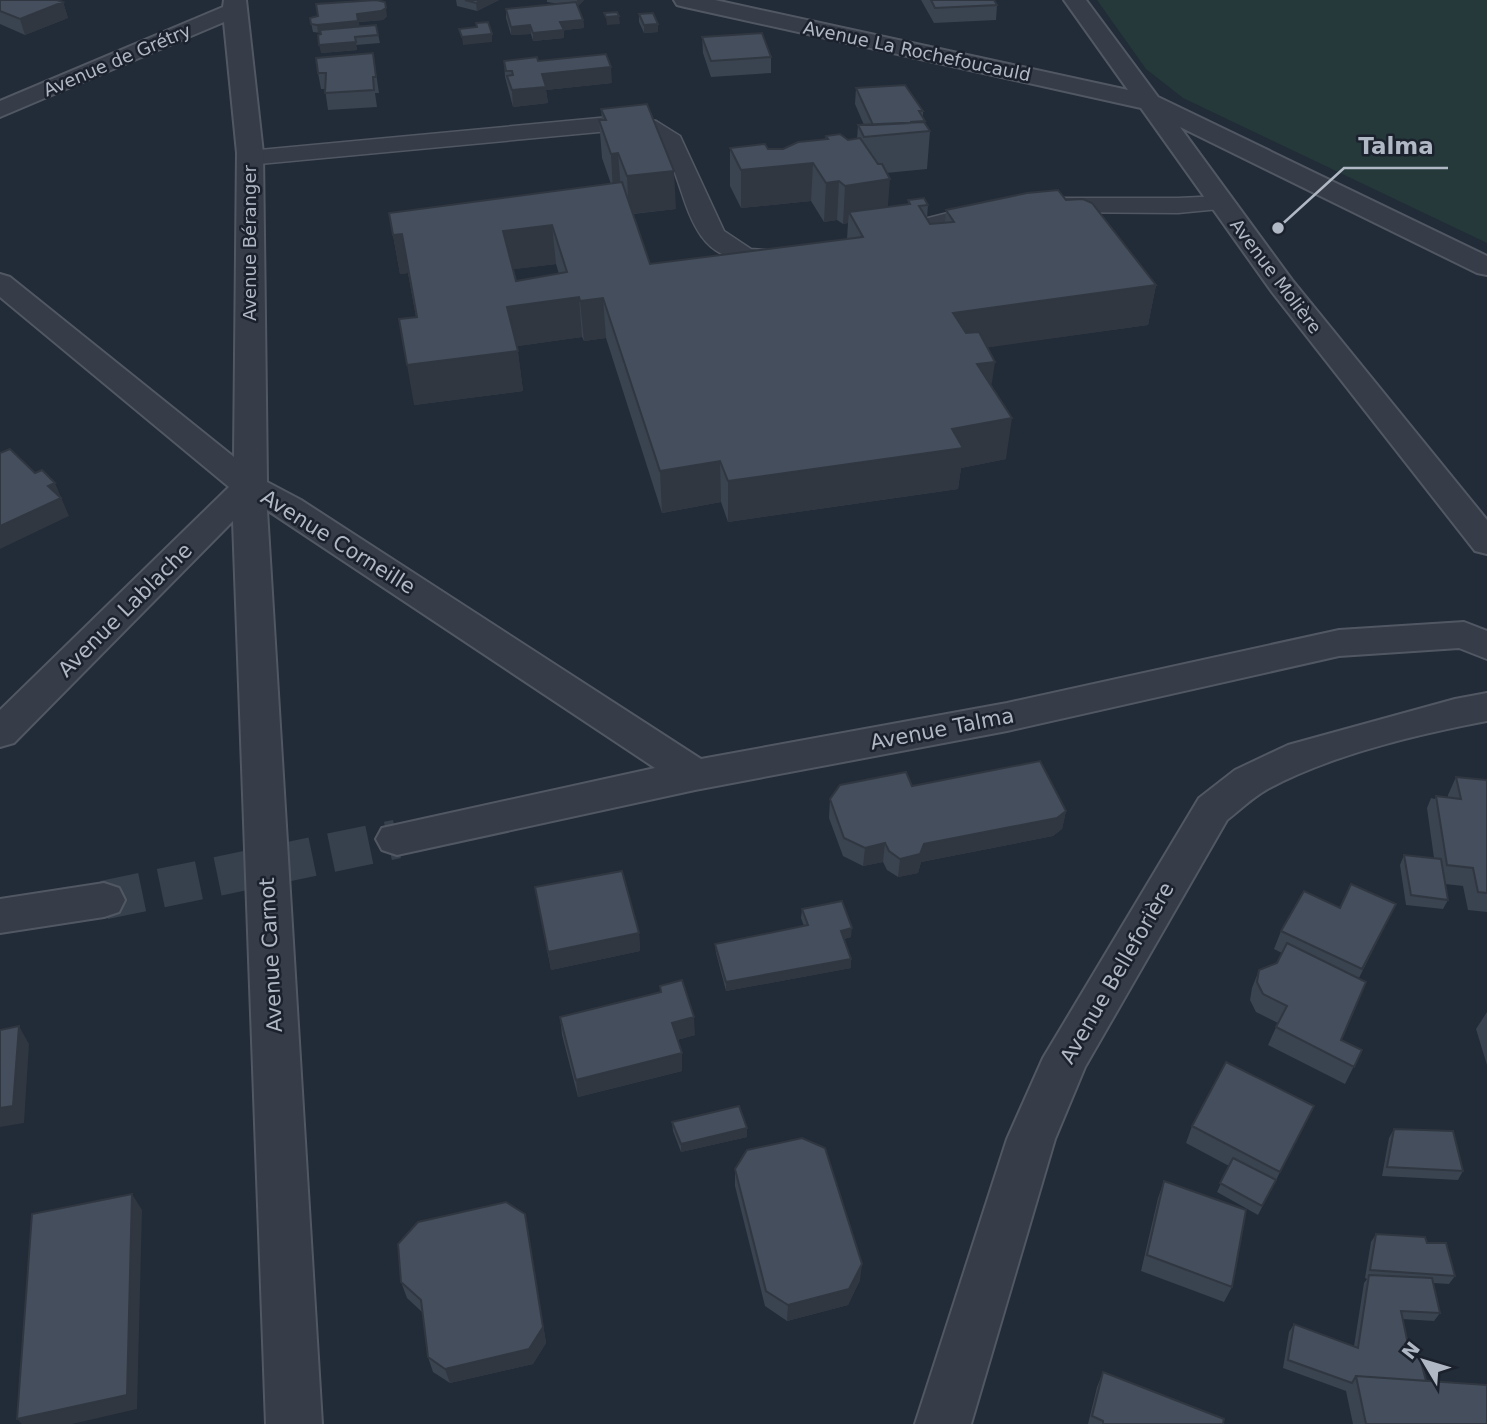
<svg xmlns="http://www.w3.org/2000/svg" width="1487" height="1424" viewBox="0 0 1487 1424" font-family="'DejaVu Sans',sans-serif">
  <style>
    .green { fill: #25383a }
    .lines { fill: none; stroke-linecap: round; stroke-linejoin: round }
    .street-tunnel { stroke: #37404d; stroke-width: 39; stroke-dasharray: 39 19; stroke-linecap: butt }
    .lane-casing { stroke: #515863; stroke-width: 3 }
    .street-casing { stroke: #515863; stroke-width: 4 }
    .lane { fill: #363d48; fill-rule: evenodd }
    .street { fill: #363d48; fill-rule: evenodd }
    .wall { fill: #3a4350; fill-rule: evenodd }
    .shaded-wall { fill: #303741 }
    .building { fill: #444e5d; stroke: #303741; stroke-width: 2; fill-rule: evenodd }
    .labels { text-anchor: middle; dominant-baseline: central; stroke-width: 5; stroke-linejoin: round; paint-order: stroke }
    .far-street-label { font-size: 18px; fill: #b1b8c5; stroke: #1b222d }
    .street-label { font-size: 21px; fill: #b1b8c5; stroke: #1b222d }
    .leader { fill: none; stroke: #b1b8c5; stroke-width: 2.5 }
    .callout-dot { fill: #b1b8c5; stroke: #1b222d; stroke-width: 2.5 }
    .callout-label { font-size: 23px; text-anchor: middle; font-weight: bold; fill: #b1b8c5; stroke: #1b222d; stroke-width: 5; stroke-linejoin: round; paint-order: stroke }
  </style>
  <rect width="100%" height="100%" fill="#222b38"/>
  <path class="green" d="M1097,0H1487V243L1183,98L1146,69Z"/>
  <g class="lines">
    <path class="street-tunnel" d="M104,900L397,839"/>
    <g class="lane-casing">
      <path id="lane" d="M631,115L656,121L680,136L724,231L751,249L792,252L796,257L792,262C764,269 720,263 702,237C683,211 680,175 663,147C658,138 641,131 631,129L249,165L241,163L237,158L241,153L249,151Z
        M1221,196L1230,198L1233,203L1230,208L1178,213L1047,212L1038,210L1035,205L1038,200L1047,198H1178Z
        M991,202L1000,204L1003,209L1000,214L886,243L877,241L874,236L877,231Z"/>
    </g>
    <g class="street-casing">
      <path id="street" d="M224,0H246L263,153L267,482L301,500L701,759L1007,703L1339,630L1464,622L1487,631V659L1459,648L1339,656L1007,731L695,790L397,855L382,850L376,839L382,828L655,768L267,510L322,1424H266L233,521L14,743L0,747V710L229,487L0,297V274L10,277L234,457L237,153L224,22L0,117V101L223,7Z
        M674,0H715L1128,90L1064,0H1086L1158,97L1487,256V275L1477,273L1180,127L1292,280L1487,520V554L1475,551L1272,292L1141,108L685,7L677,5Z
        M1487,693V721C1418,734 1327,756 1266,790C1252,798 1240,810 1227,820L1085,1067L1055,1139L971,1424H915L1007,1139L1043,1058L1199,798L1235,770L1288,745L1455,699Z
        M104,883L119,888L125,900L119,912L104,917L0,933V899Z"/>
    </g>
    <use href="#lane" class="lane"/>
    <use href="#street" class="street"/>
  </g>
  <path class="wall" d="M0,0L63,2L68,18L25,35L0,24Z
    M456,0H499L477,11L457,6Z
    M547,0H584L578,6L583,20L584,28L564,30V38L533,41L531,34L511,35L506,18V9L560,4L547,2Z
    M921,0H994L997,5L996,20L934,23Z
    M639,14L658,24V32L644,33L639,22Z
    M387,16L383,20L359,22V26L376,25L380,43L356,45L357,50L321,53V33L313,32L310,18Z
    M702,37L771,57V73L711,77L703,53Z
    M373,53L379,93H375L377,107L328,110L325,89H321L318,73Z
    M504,61H538L612,83L546,90L548,103L513,107L505,77Z
    M856,88L923,111V117L924,122L930,131L927,169L886,173L888,207L908,205V200L928,205L927,219L930,224L945,223L946,210L1066,200L1156,285L1148,325L987,347L991,386L1006,459L961,468L958,489L728,522L721,502L662,513L606,338L584,341L582,337L517,346L523,391L414,405L416,317L408,273L400,274L389,213L611,184L602,158L599,120H602L601,109L676,209L633,214L650,264L847,239L848,223L843,224L837,220L824,222L811,201L741,208L730,186V148L783,149L825,139L826,136L848,140L857,139L858,125H864L855,104ZM556,264L559,274L516,281L513,269Z
    M1456,777L1487,780V912L1468,910L1463,886L1445,884L1448,900L1443,909L1406,905L1400,865L1404,855L1434,858L1427,808L1431,798L1435,799L1436,796L1448,797V795Z
    M912,786L1066,811L1062,829L1053,836L921,862L918,873L898,877L887,870L883,862L863,866L843,856L829,818L830,799Z
    M535,887L639,933L640,951L551,970Z
    M1396,904L1359,978L1341,1040L1362,1050L1345,1084L1268,1045L1278,1023L1256,1012L1250,1000L1252,988L1259,970L1277,963L1282,953L1274,949L1281,931L1340,908Z
    M802,909L851,937L844,939L851,968L726,991L716,953L715,944L804,926L801,918Z
    M660,986L695,1035L677,1040L682,1053V1071L578,1097L562,1035L560,1017L660,992Z
    M1487,1012V1065L1476,1029Z
    M1314,1106L1258,1215L1217,1192L1229,1166L1186,1143L1192,1126Z
    M672,1122L747,1137L681,1152L673,1131Z
    M1394,1129L1463,1171L1458,1180L1382,1176L1389,1138Z
    M735,1169L860,1280L848,1305L787,1321L765,1306L735,1186Z
    M1164,1181L1232,1287L1224,1302L1141,1271L1158,1198Z
    M525,1214L546,1343L533,1364L450,1383L433,1372L428,1357L422,1312L407,1298L401,1282Z
    M1376,1234L1427,1243L1455,1276L1449,1284L1433,1283L1440,1313L1434,1321L1402,1319L1409,1349L1426,1381L1487,1424H1353L1346,1391L1283,1368L1289,1332L1294,1324L1354,1346L1364,1283L1367,1279L1365,1278L1371,1242Z
    M1103,1372L1223,1424H1088L1097,1387Z"/>
  <path class="shaded-wall" d="M481,0H499L477,11L476,3Z
    M577,0H584L578,6Z
    M63,2L68,18L25,35L20,19Z
    M386,8L387,16L383,20L359,22L360,29L318,33L317,25L357,14Z
    M619,16L620,24L607,25L606,17Z
    M583,20L584,28L564,30V38L533,41V33L560,22Z
    M658,24V32L644,33V25Z
    M530,25L531,34L511,35V27Z
    M492,34V42L463,45L462,37Z
    M356,42L357,50L321,53L319,45Z
    M611,67L612,83L546,90L548,103L513,107L512,90L542,74Z
    M618,153L621,191L613,192L611,154Z
    M813,163L811,201L741,208V170Z
    M674,171L676,209L629,214L627,176Z
    M890,179L887,218L849,212L848,223L843,224L845,186Z
    M839,181L837,220L824,222L826,183Z
    M552,225L556,264L508,270L503,231Z
    M402,234L408,273L400,274L393,235Z
    M1156,285L1148,325L949,353L953,313Z
    M579,297L582,337L512,347L507,307Z
    M603,298L606,338L584,341L580,301Z
    M518,351L523,391L414,405L407,365Z
    M995,362L989,402L977,364Z
    M1012,418L1006,459L961,468L958,489L728,522V481L952,429Z
    M720,461L721,502L662,513L660,471Z
    M55,483L69,516L0,549V526L48,486Z
    M1066,811L1062,829L1053,836L921,862L918,873L898,877L900,859L924,844Z
    M885,843L883,862L863,866L865,848Z
    M852,928L851,937L840,940L841,931Z
    M639,933L640,951L551,970L548,952Z
    M851,959V968L726,991V982Z
    M694,1017L695,1035L673,1041L672,1023Z
    M19,1026L29,1044L24,1123L0,1127V1108Z
    M682,1053V1071L578,1097L576,1080Z
    M747,1128V1137L681,1152V1144Z
    M132,1194L142,1210L137,1409L72,1424H22L17,1419Z
    M525,1214L546,1343L533,1364L450,1383L445,1369Z
    M862,1264L860,1280L848,1305L787,1321L788,1305Z"/>
  <path class="building" d="M0,0H57L63,2L20,19L0,11Z
    M376,0L385,2L386,8L381,11L357,14L358,21L317,25L311,24L310,18L318,16L316,4Z
    M465,0H481L476,3Z
    M931,0H994L997,5L935,8Z
    M576,2L583,20L560,22L564,30L533,33L530,25L511,27L506,9Z
    M617,12L619,16L606,17L604,13Z
    M653,13L658,24L644,25L639,14Z
    M488,22L492,34L462,37L459,29L477,27L476,23Z
    M376,25L378,35L355,37L356,42L319,45L318,35L321,34L320,30Z
    M762,33L771,57L711,61L702,37Z
    M373,53L376,77H373L374,90L325,93L326,73H318L316,58Z
    M606,54L611,67L542,74L546,87L512,90L507,76L513,75L512,71H506L504,61L537,57L538,61Z
    M905,85L923,111H919L925,121L911,122V123L873,125L856,88Z
    M647,104L674,171L627,176L618,153L611,154L599,120H606L601,109Z
    M924,122L930,131L864,137L858,125Z
    M840,134L848,140L860,138L878,164H882L890,179L845,186L839,181L826,183L813,163L741,170L730,148L765,144L768,149H783L798,142L828,139L826,136Z
    M622,182L650,264L863,237L849,212L910,204L908,200L924,198L928,205L919,206L930,224L954,222L946,210L1027,193L1058,190L1066,200L1083,199L1092,203L1156,285L953,313L966,333L979,332L995,362L977,364L1012,418L952,429L963,448L728,481L720,461L660,471L603,298L580,301L579,297L507,307L518,351L407,365L399,319L417,317L402,234L393,235L389,213ZM552,225L567,272L516,281L503,231Z
    M10,449L35,473L42,470L55,483L48,486L61,498L0,526V453Z
    M1040,761L1066,811L1057,818L924,844L920,854L900,859L889,851L885,843L865,848L844,838L830,799L840,785L906,772L912,786Z
    M1456,777L1487,780V893L1478,892L1473,868L1447,865L1436,796L1461,799Z
    M1404,855L1441,859L1448,900L1411,895Z
    M622,871L639,933L548,952L535,887Z
    M1351,884L1396,904L1362,969L1281,931L1304,891L1340,908Z
    M842,901L852,928L841,931L851,959L726,982L715,944L808,925L802,909Z
    M1287,943L1366,982L1341,1040L1362,1050L1354,1067L1276,1027L1287,1006L1263,994L1257,982L1259,970L1277,963Z
    M682,980L694,1017L672,1023L682,1053L576,1080L560,1017L661,992L660,986Z
    M19,1026L13,1106L0,1108V1030Z
    M1226,1062L1314,1106L1280,1172L1192,1126Z
    M739,1106L747,1128L681,1144L672,1122Z
    M1394,1129L1453,1131L1463,1171L1387,1167Z
    M802,1138L825,1148L862,1264L849,1289L788,1305L766,1291L735,1169L747,1150Z
    M1233,1158L1276,1180L1262,1206L1220,1183Z
    M1164,1181L1246,1210L1232,1287L1147,1255Z
    M132,1194L127,1395L17,1419L32,1214Z
    M506,1202L525,1214L543,1327L529,1349L445,1369L428,1357L421,1300L401,1282L398,1244L418,1222Z
    M1376,1234L1425,1237L1427,1243H1446L1455,1276L1370,1270Z
    M1369,1275L1432,1278L1440,1313L1401,1311L1409,1349L1418,1350L1426,1381L1356,1376L1352,1383L1288,1360L1294,1324L1358,1348Z
    M1103,1372L1224,1419L1223,1424H1103V1421L1092,1416Z
    M1356,1376L1487,1385V1424H1366Z"/>
  <g class="labels">
    <g class="far-street-label">
      <text transform="translate(917 51) rotate(12)">Avenue La Rochefoucauld</text>
      <text transform="translate(117 60) rotate(-23)">Avenue de Grétry</text>
      <text transform="translate(249 243) rotate(-90)">Avenue Béranger</text>
      <text transform="translate(1276 276) rotate(53)">Avenue Molière</text>
    </g>
    <g class="street-label">
      <text transform="translate(338 542) rotate(32)">Avenue Corneille</text>
      <text transform="translate(125 610) rotate(-45)">Avenue Lablache</text>
      <text transform="translate(942 729) rotate(-11)">Avenue Talma</text>
      <text transform="translate(271 955) rotate(-93)">Avenue Carnot</text>
      <text transform="translate(1117 973) rotate(-60)">Avenue Belleforière</text>
    </g>
  </g>
  <path class="leader" d="M1278 228L1344 168H1448"/>
  <circle class="callout-dot" cx="1278" cy="228" r="7"/>
  <g class="callout-label">
    <text x="1396" y="154">Talma</text>
  </g>
  <g transform="translate(1424 1361) rotate(308)" stroke="#1b222d" stroke-width="5" paint-order="stroke">
  <path d="M0-5L12 26L0 18L-12 26Z" fill="#b1b8c5"/>
  <text y="-10" font-size="19" font-weight="bold" text-anchor="middle" fill="#b1b8c5">N</text>
  </g>
</svg>
